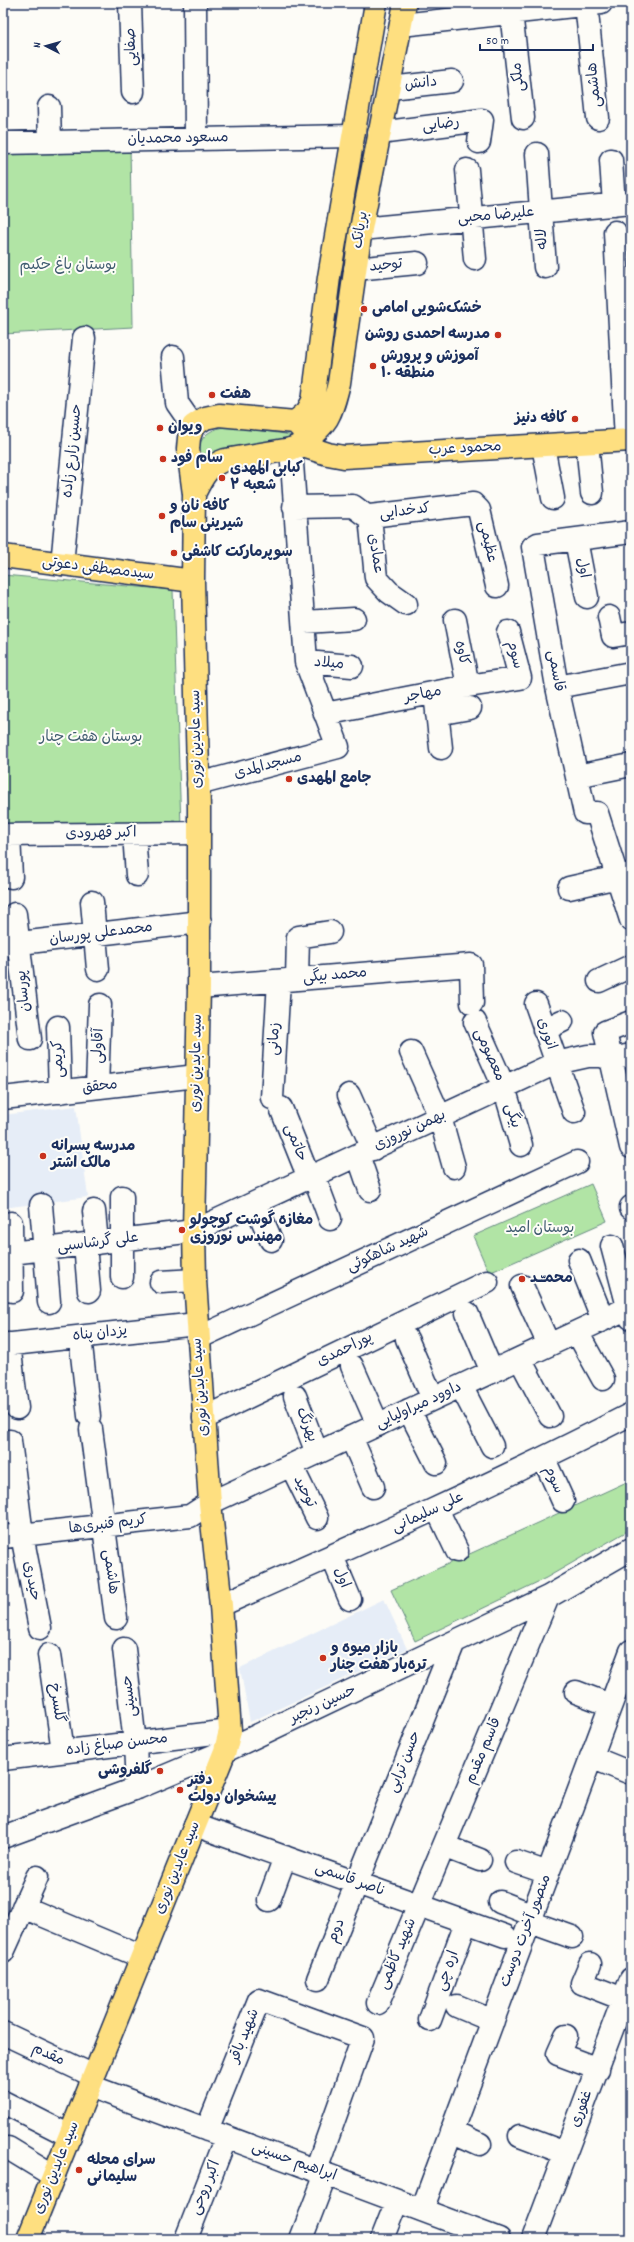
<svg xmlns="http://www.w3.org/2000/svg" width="634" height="2242" viewBox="0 0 634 2242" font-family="Dekko,'Playpen Sans Arabic',sans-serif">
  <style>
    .built { fill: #e6edf7 }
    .green { fill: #b1e4a5; stroke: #668a82 }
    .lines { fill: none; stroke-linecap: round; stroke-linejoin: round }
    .minor-casing { stroke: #1b2f5e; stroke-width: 25 }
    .major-casing { stroke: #1b2f5e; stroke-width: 25 }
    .minor { stroke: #fdfcf7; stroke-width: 22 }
    .major { stroke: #fedf80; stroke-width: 22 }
    .poi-dot { fill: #c8321e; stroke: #fdfcf7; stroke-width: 1.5 }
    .labels { text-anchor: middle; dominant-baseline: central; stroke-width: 4; stroke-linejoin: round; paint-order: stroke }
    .street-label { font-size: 15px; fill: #1b2f5e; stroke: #fdfcf7 }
    .park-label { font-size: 15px; fill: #405c70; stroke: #fdfcf7 }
    .poi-label { font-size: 15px; font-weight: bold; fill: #1b2f5e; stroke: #fdfcf7; text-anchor: start }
  </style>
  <rect width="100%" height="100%" fill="#fdfcf7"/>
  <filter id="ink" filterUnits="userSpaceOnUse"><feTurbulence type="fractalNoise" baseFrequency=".025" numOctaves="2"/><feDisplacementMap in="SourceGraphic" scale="8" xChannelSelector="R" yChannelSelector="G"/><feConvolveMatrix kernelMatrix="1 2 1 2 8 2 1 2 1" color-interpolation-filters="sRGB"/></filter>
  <g filter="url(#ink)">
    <path class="built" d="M76,1106L88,1197L3,1208V1115Z
      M384,1599L407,1649L250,1722L240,1668Z"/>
    <path class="green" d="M130,146L133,327L3,334V151Z
      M228,426L285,434L293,436L198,473C197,447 197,431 228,426Z
      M3,575L173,590L181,826H3Z
      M591,1184L607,1221L489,1273L473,1236Z
      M631,1480V1529L546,1578L415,1641L391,1590Z"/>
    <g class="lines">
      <g class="minor-casing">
        <path id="minor" d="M130,3L133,92
          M195,3L196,139
          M510,3L523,118
          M586,3L598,118
          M401,25L601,3
          M390,88L452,81
          M49,107L50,142
          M379,133L482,120L479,142
          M3,143L353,136
          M537,154L545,267
          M611,160L614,205
          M467,170L475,259
          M361,229L631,203
          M615,232L626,440
          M355,269L417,263
          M173,357L177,403L193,426
          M587,443L592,493
          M543,446L553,498
          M294,507L353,506L365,515L370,516L473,504L479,510L497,586
          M370,516L376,578L389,592L406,604
          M631,532L538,544L533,547L557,687L585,813H597L631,920
          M576,540L587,597
          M62,564L84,338
          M609,617L613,636L631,633
          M455,620L468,686
          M304,622L354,619
          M306,662L352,666
          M557,687L631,673
          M435,693L441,748
          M325,714L468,686L520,678L508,632
          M437,714L470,708
          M577,776L631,765
          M198,784L338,747L306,662L291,449
          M134,834L137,875
          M3,835L199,833
          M9,835L11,877
          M569,888L631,874
          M92,902L98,969
          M15,914L30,1039
          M3,945L200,922
          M297,979L298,937L330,932
          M599,981L631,966
          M199,987L471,965L472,1003
          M536,1004L574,1112
          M475,1022L504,1087L521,1145
          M631,1022L605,1032L631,1147
          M58,1027L60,1092
          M544,1030L562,1021
          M411,1052L440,1117L454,1167
          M97,1087L100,1005
          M349,1095L373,1149
          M3,1098L197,1076
          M272,1098L279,981
          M281,1108L309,1178
          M358,1155L370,1190
          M314,1176L330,1219
          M255,1203L271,1240
          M41,1205L49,1302
          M631,1208V1207
          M94,1211L97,1243
          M11,1223L12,1291
          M85,1244L89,1291
          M612,1246L631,1318
          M3,1254L194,1231L556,1063L588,1056H601L611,1059L631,1055
          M579,1260L603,1320
          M122,1277V1197
          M161,1282L195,1280
          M522,1286L549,1345
          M467,1313L492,1372
          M577,1332L603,1379
          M80,1337L89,1416
          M198,1338L577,1162
          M407,1339L433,1399
          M9,1344L17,1408
          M3,1345L197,1324
          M520,1359L550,1416
          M352,1366L378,1425
          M461,1386L492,1446
          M295,1396L317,1453
          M409,1410L436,1463
          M204,1418L487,1282
          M91,1429L116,1618
          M351,1437L373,1487
          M10,1441L22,1535L40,1628
          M544,1459L563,1501
          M291,1465L317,1518
          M437,1509L457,1551
          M3,1537L190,1516L210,1503L628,1308
          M332,1556L350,1599
          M221,1605C359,1544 497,1483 631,1414
          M124,1649L135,1743L137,1788
          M49,1655L63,1751
          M576,1692L610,1705
          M591,1757L628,1772
          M3,1759L230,1731
          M195,1825L505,1936
          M3,1837L137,1788L225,1751L548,1597L631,1549
          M444,1846L480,1860
          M516,1862L548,1873
          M269,1900L285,1857
          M500,1902L533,1915
          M23,1907L142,1957
          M530,1922L572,1937
          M3,1952L37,1877
          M590,1964L582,1983L623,1999
          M318,1979L454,1642
          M378,2003L548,1597
          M457,2006L493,2021
          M430,2020L466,1922
          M3,2033L94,2076
          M566,2036L558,2054L598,2069
          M90,2086L499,2239
          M3,2102L70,2136
          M207,2130L259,2000L363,2038L316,2170
          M451,2131L480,2144
          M520,2136L565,2153
          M8,2148L54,2176
          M422,2210L631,1651
          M186,2239L226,2137
          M301,2239L326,2174
          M382,2239L397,2201
          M533,2239L631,1979"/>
      </g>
      <g class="major-casing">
        <path id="major" d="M295,422L307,412L313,401L329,277L376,3
          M300,445C328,424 331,416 339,383L361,229L405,3
          M300,445L328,454L344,457L631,440
          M3,556L193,581
          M28,2239L225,1751L230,1731L221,1605L210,1503L195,1280L194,1231L199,987V808L193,581L194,494L188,449L189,438L193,426L205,418L219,415L295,422L303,430L304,438L300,445L291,449L225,460C207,466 202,478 194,494"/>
      </g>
      <use href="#minor" class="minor"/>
      <use href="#major" class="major"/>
    </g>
  </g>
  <g class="poi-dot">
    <circle cx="364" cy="309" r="4"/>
    <circle cx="498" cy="335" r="4"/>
    <circle cx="373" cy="366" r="4"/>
    <circle cx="212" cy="395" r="4"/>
    <circle cx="575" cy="419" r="4"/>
    <circle cx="160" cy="428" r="4"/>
    <circle cx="163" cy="459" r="4"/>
    <circle cx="222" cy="478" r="4"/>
    <circle cx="162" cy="516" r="4"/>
    <circle cx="174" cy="553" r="4"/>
    <circle cx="289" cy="779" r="4"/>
    <circle cx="43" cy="1156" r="4"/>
    <circle cx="182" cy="1230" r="4"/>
    <circle cx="522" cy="1279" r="4"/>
    <circle cx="323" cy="1658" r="4"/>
    <circle cx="160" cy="1771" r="4"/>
    <circle cx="180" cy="1790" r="4"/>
    <circle cx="79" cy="2170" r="4"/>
  </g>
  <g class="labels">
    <g class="street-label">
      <text transform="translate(132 47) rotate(-92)">صفایی</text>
      <text transform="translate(519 77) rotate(-97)">ملکی</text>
      <text transform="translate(421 84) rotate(-6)">دانش</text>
      <text transform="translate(595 85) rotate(-96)">هاشمی</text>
      <text transform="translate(441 125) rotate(-7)">رضایی</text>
      <text transform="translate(178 139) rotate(-1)">مسعود محمدیان</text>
      <text transform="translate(496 216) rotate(-5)">علیرضا محبی</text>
      <text transform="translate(361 230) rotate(-81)">بریانک</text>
      <text transform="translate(543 239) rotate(-94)">لاله</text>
      <text transform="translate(386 266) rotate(-6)">توحید</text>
      <text transform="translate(465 449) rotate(-3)">محمود عرب</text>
      <text transform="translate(73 451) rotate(-84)">حسین زارع زاده</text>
      <text transform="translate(405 512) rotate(-7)">کدخدایی</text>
      <text transform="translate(487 542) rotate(77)">عظیمی</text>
      <text transform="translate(375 554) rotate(81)">عمادی</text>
      <text transform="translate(582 568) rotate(79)">اول</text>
      <text transform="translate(98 569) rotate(7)">سیدمصطفی دعوتی</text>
      <text transform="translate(461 653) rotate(78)">کاوه</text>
      <text transform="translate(514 655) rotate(75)">سوم</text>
      <text transform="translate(329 664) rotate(5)">میلاد</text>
      <text transform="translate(555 671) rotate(80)">قاسمی</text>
      <text transform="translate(423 695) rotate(-11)">مهاجر</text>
      <text transform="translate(197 739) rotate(-91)">سید عابدین نوری</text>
      <text transform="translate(268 766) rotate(-15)">مسجدالمدی</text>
      <text transform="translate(101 834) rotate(-1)">اکبر قهرودی</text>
      <text transform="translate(101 934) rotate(-7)">محمدعلی پورسان</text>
      <text transform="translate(335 976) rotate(-5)">محمد بیگی</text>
      <text transform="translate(24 991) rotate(-96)">پورسان</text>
      <text transform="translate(546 1034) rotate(71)">انوری</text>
      <text transform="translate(275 1039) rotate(-87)">زمانی</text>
      <text transform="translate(99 1046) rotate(-88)">آقاولی</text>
      <text transform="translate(489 1055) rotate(66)">معصومی</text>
      <text transform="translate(59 1059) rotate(-92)">کریمی</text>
      <text transform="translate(197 1063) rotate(-89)">سید عابدین نوری</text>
      <text transform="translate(100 1087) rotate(-7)">محقق</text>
      <text transform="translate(512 1116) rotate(73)">بیگی</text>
      <text transform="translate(410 1131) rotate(-25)">بهمن نوروزی</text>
      <text transform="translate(295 1143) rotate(69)">حاتمی</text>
      <text transform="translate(98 1243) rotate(-7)">علی گرشاسبی</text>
      <text transform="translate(388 1250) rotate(-25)">شهید شاهکوئی</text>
      <text transform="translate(100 1334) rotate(-6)">یزدان پناه</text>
      <text transform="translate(345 1350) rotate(-26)">پوراحمدی</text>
      <text transform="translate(201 1387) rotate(-94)">سید عابدین نوری</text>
      <text transform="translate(419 1406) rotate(-25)">داوود میراولیایی</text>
      <text transform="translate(306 1425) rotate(69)">بهرنگ</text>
      <text transform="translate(553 1480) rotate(66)">سوم</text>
      <text transform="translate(304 1492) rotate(63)">توحید</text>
      <text transform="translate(428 1513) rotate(-25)">علی سلیمانی</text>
      <text transform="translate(108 1525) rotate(-7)">کریم قنبری‌ها</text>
      <text transform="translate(110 1572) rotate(82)">هاشمی</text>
      <text transform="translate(341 1578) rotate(68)">اول</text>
      <text transform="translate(31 1581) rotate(79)">حیدری</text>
      <text transform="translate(130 1696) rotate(-97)">حسینی</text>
      <text transform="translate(56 1703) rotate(82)">گلسرخ</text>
      <text transform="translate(323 1705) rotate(-25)">حسین رنجبر</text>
      <text transform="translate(117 1745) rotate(-7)">محسن صباغ زاده</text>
      <text transform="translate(484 1751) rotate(-67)">قاسم مقدم</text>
      <text transform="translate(405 1762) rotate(-68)">حسن ترابی</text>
      <text transform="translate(178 1868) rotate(-68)">سید عابدین نوری</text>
      <text transform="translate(350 1880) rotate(20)">ناصر قاسمی</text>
      <text transform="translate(337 1931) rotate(-69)">دوم</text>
      <text transform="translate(526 1931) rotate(-69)">منصور آخرت دوست</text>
      <text transform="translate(398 1954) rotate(-67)">شهید کاظمی</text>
      <text transform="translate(448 1971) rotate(-70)">اره چی</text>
      <text transform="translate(245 2036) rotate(-68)">شهید باقر</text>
      <text transform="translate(48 2055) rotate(25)">مقدم</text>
      <text transform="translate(582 2109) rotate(-69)">غفوری</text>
      <text transform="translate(294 2162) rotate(20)">ابراهیم حسینی</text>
      <text transform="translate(57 2168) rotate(-68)">سید عابدین نوری</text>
      <text transform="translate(206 2188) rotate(-68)">اکبر روحی</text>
    </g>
    <g class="park-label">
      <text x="68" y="266">بوستان باغ حکیم</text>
      <text x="91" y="738">بوستان هفت چنار</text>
      <text x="540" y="1229">بوستان امید</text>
    </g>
    <g class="poi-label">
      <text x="372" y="309">خشک‌شویی امامی</text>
      <text x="490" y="335" text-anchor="end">مدرسه احمدی روشن</text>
      <text x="381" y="357">آموزش و پرورش<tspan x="381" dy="17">منطقه ۱۰</tspan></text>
      <text x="220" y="395">هفت</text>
      <text x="567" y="419" text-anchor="end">کافه دنیز</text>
      <text x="168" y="428">ویوان</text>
      <text x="171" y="459">سام فود</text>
      <text x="230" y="469">کبابی المهدی<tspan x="230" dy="17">شعبه ۲</tspan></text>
      <text x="170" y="507">کافه نان و<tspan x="170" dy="17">شیرینی سام</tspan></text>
      <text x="182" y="553">سوپرمارکت کاشفی</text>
      <text x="297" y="779">جامع المهدی</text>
      <text x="51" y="1147">مدرسه پسرانه<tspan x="51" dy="17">مالک اشتر</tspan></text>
      <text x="190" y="1221">مغازه گوشت کوچولو<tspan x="190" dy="17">مهندس نوروزی</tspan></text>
      <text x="530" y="1279">محمـّـد</text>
      <text x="331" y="1649">بازار میوه و<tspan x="331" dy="17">تره‌بار هفت چنار</tspan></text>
      <text x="152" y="1771" text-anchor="end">گلفروشی</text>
      <text x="188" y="1781">دفتر<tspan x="188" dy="17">پیشخوان دولت</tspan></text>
      <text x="87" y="2161">سرای محله<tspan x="87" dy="17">سلیمانی</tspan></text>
    </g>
  </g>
  <rect width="634" height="2242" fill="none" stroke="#fdfcf7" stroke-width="16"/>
  <rect x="8" y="8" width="618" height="2226" fill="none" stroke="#1b2f5e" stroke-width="1.5" filter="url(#ink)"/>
  <g transform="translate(46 46) rotate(276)" stroke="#fdfcf7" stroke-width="3" paint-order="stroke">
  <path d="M0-3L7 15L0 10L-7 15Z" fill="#1b2f5e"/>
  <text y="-6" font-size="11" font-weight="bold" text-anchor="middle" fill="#1b2f5e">N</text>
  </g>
  <path d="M480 44v6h113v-6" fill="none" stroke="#1b2f5e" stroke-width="2"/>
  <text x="486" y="44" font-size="12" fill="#1b2f5e" stroke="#fdfcf7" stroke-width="3" paint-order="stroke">50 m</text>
</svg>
